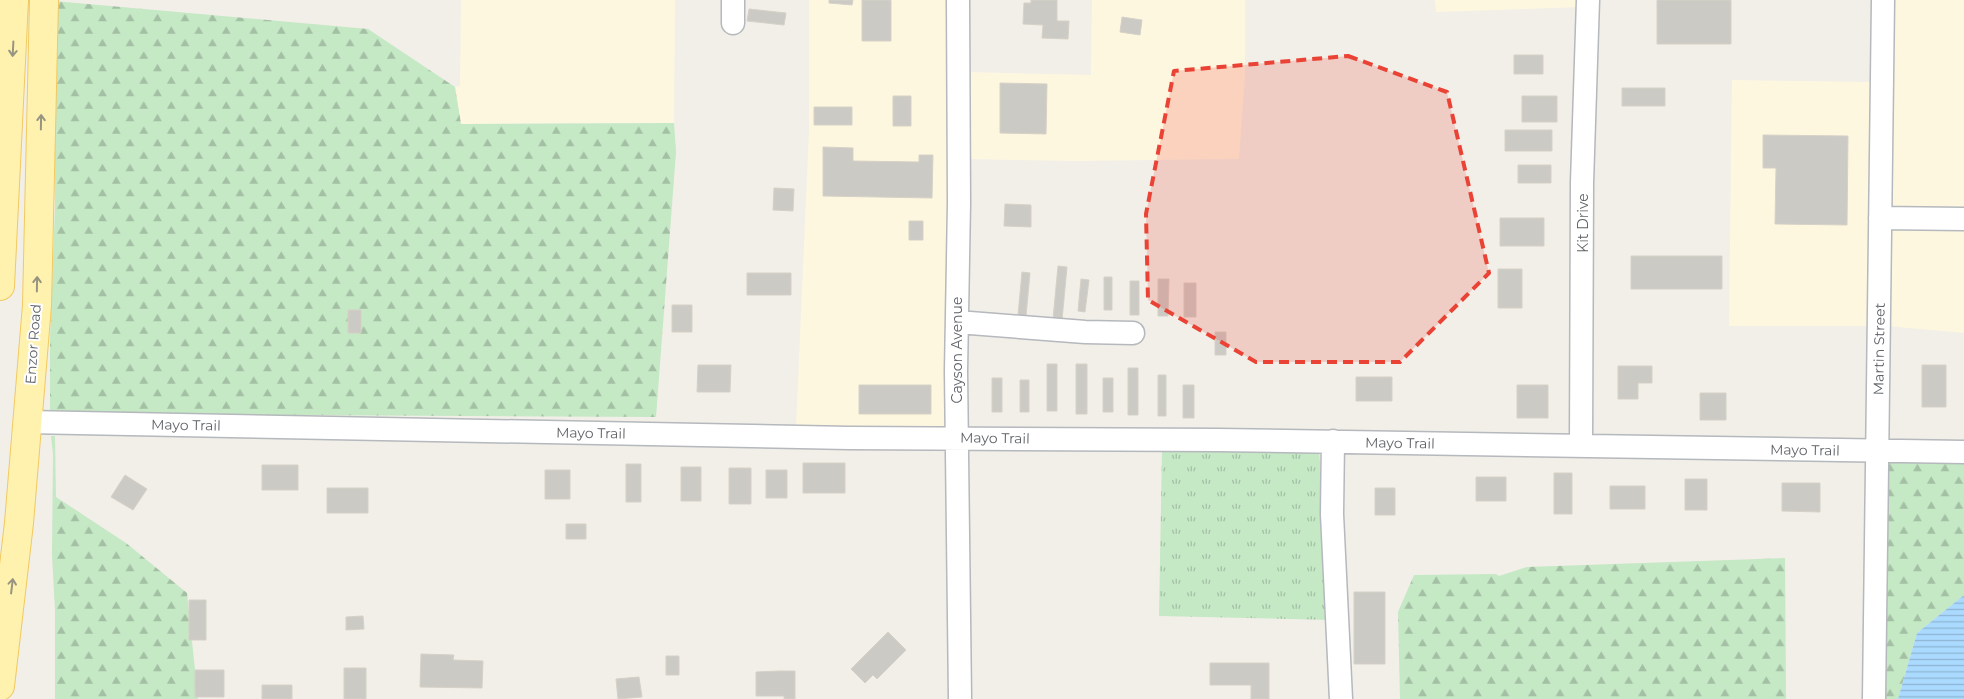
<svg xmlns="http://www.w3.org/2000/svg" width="1964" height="699" viewBox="0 0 1964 699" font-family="Montserrat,sans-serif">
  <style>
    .commercial { fill: #fef7e0 }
    .grass { fill: url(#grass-tufts) }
    .forest { fill: url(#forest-firs) }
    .water { fill: url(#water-rules) }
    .building { fill: #cccac5; stroke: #d6d1c6 }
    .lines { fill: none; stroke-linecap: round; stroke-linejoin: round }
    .minor-casing { stroke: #b5b8bc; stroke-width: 25 }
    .major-casing { stroke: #f2c960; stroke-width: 30 }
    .minor { stroke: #fff; stroke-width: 22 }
    .major { stroke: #fff2af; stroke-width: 28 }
    .oneway { stroke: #979581 }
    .marked { fill: #ea4335; fill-opacity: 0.2; stroke: #ea4335; stroke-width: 4; stroke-dasharray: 10 6; stroke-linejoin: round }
    .labels { text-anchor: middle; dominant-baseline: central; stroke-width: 4; stroke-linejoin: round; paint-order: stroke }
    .street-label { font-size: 14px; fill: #5f6368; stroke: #fff }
  </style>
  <defs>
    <pattern id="grass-tufts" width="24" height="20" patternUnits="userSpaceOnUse" patternTransform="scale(1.25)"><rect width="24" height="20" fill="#c5e8c5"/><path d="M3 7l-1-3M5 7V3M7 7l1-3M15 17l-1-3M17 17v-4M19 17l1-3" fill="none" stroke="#a3c0a4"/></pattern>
    <pattern id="forest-firs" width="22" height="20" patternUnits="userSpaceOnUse" patternTransform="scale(1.25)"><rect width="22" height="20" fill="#c5e8c5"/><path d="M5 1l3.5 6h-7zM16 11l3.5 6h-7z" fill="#a3c0a4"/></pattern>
    <pattern id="water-rules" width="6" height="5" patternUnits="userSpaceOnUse" patternTransform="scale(1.25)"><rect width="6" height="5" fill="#aadaff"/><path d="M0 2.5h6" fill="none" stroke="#8eb4d2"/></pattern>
  </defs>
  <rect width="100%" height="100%" fill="#f1efe8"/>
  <path class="commercial" d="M461,0H675L674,123L461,124L455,87L460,86Z
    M809,0H950L949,428H796L809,131Z
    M1092,0H1245V76L1239,159L1075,161L966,159L965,72L1091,75Z
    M1435,0H1581L1580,7L1436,12Z
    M1891,0H1964V333L1887,326Z
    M1732,80L1874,82L1871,326H1729Z"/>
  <path class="grass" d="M1162,449L1319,450L1332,620L1159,616Z"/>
  <path class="forest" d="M54,1L368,29L455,87L461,124L674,123L676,152L656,417L290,415L50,418V340L55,207Z
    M51,436H55L56,497L126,543L187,593L198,699H55V611L52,555L53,454Z
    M1885,460L1964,461V595L1917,633L1898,699H1882Z
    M1785,558L1786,699H1400L1398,612L1414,575L1496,574L1499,576L1527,567Z"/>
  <path class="water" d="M1964,595V699H1898L1917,633Z"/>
  <path class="building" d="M829,0H853L852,5L829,3Z
    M862,0H891V41H862Z
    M1031,0H1057V21H1069L1068,39L1042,38L1043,25L1023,24L1024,3H1031Z
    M1657,0H1731V44H1657Z
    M749,9L786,13L784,25L747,21Z
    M1122,17L1142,20L1140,35L1120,32Z
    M1514,55H1543V74H1514Z
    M1000,83L1047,84L1046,134L1000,133Z
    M1622,88H1665V106H1622Z
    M893,96H911V126H893Z
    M1522,96H1557V122H1522Z
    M814,107H852V125H814Z
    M1505,130H1552V151H1505Z
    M1763,135L1848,136L1847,225L1775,224L1776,168H1763Z
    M823,147L853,148V161L919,162V155H933L932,198L823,196Z
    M1518,165H1551V183H1518Z
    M774,188L794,189L793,211L773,210Z
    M1005,204L1031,205V227L1004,226Z
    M1500,218H1544V246H1500Z
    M909,221H923V240H909Z
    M1631,256H1722V289H1631Z
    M1058,266L1067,267L1062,320L1053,319Z
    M1498,269H1522V308H1498Z
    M1022,272L1030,273L1026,316L1018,315Z
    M747,273H791V295H747Z
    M1104,277H1112V310H1104Z
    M1081,279L1089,280L1085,312L1078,311Z
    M1158,279H1169L1168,316H1158Z
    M1130,281H1139V315H1130Z
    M1184,283H1196V317H1184Z
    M672,305H692V332H672Z
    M348,310H361V333H348Z
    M1215,332H1226V355H1215Z
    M1047,364H1057V411H1047Z
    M1076,364H1087V414H1076Z
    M698,365H731L730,392H697Z
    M1922,365H1946V407H1922Z
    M1618,366H1652V383H1638V399H1618Z
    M1128,368H1138V415H1128Z
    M1158,375H1166V416H1158Z
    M1356,377H1392V401H1356Z
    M992,378H1002V412H992Z
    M1103,378H1113V412H1103Z
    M1020,380H1029V412H1020Z
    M859,385H931V414H859Z
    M1183,385H1194V418H1183Z
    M1517,385H1548V418H1517Z
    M1700,393H1726V420H1700Z
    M803,463H845V493H803Z
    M626,464H641V502H626Z
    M262,465H298V490H262Z
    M681,467H701V501H681Z
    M729,468H751V504H729Z
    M545,470H570V499H545Z
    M766,470H787V498H766Z
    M1554,473H1572V514H1554Z
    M125,475L147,489L133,510L111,497Z
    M1476,477H1506V501H1476Z
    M1685,479H1707V510H1685Z
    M1782,483H1820V512L1782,511Z
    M1610,486H1645V509H1610Z
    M327,488H368V513H327Z
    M1375,488H1395V515H1375Z
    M566,524H586V539H566Z
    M1354,592H1385V664H1354Z
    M189,600H206V640H189Z
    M363,616L364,629L346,630V617Z
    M888,632L906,650L877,679L873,675L865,683L851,669Z
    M421,654L454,655L453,660L483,661L482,688L420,687Z
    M666,656H679V675H666Z
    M1210,663H1269V699H1251V685H1210Z
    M344,668H366V699H344Z
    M195,670H224V697H195Z
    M779,671H795V699H784V696H756V672Z
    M639,677L642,697L618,699L616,679Z
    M262,685H292V699H262Z"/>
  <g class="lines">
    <g class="minor-casing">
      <path id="minor" d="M733,0V23
        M958,0L959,203L956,371L960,699
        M1880,218L1964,219
        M957,322L1085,332L1133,333
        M27,422L849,438L1218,440L1964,452
        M1333,441L1332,514L1341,699
        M1581,446L1582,183L1588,0
        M1874,699L1883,0"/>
    </g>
    <g class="major-casing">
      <path id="major" d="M0,286L14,0
        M0,686L19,523L37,305L44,0"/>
    </g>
    <use href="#minor" class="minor"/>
    <use href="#major" class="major"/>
  </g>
  <defs><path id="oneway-shaft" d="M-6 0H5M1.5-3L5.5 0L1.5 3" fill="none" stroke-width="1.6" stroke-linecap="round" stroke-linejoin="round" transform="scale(1.25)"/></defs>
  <g class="oneway">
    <use href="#oneway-shaft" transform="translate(13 49) rotate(93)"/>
    <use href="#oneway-shaft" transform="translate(41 122) rotate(-89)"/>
    <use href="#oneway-shaft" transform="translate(37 284) rotate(-89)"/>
    <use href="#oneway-shaft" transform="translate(12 586) rotate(-83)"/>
  </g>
  <path class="marked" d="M1348,56L1447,92L1489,273L1400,362H1256L1148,300L1146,214L1174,71Z"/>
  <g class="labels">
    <g class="street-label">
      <text transform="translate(1583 223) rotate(-90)">Kit Drive</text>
      <text transform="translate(33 344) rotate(-86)">Enzor Road</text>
      <text transform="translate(1879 349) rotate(-89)">Martin Street</text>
      <text transform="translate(957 350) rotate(-90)">Cayson Avenue</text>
      <text transform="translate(186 425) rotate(1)">Mayo Trail</text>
      <text transform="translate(591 433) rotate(1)">Mayo Trail</text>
      <text transform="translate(995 438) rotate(1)">Mayo Trail</text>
      <text transform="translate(1400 443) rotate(1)">Mayo Trail</text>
      <text transform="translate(1805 450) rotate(1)">Mayo Trail</text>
    </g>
  </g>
</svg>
